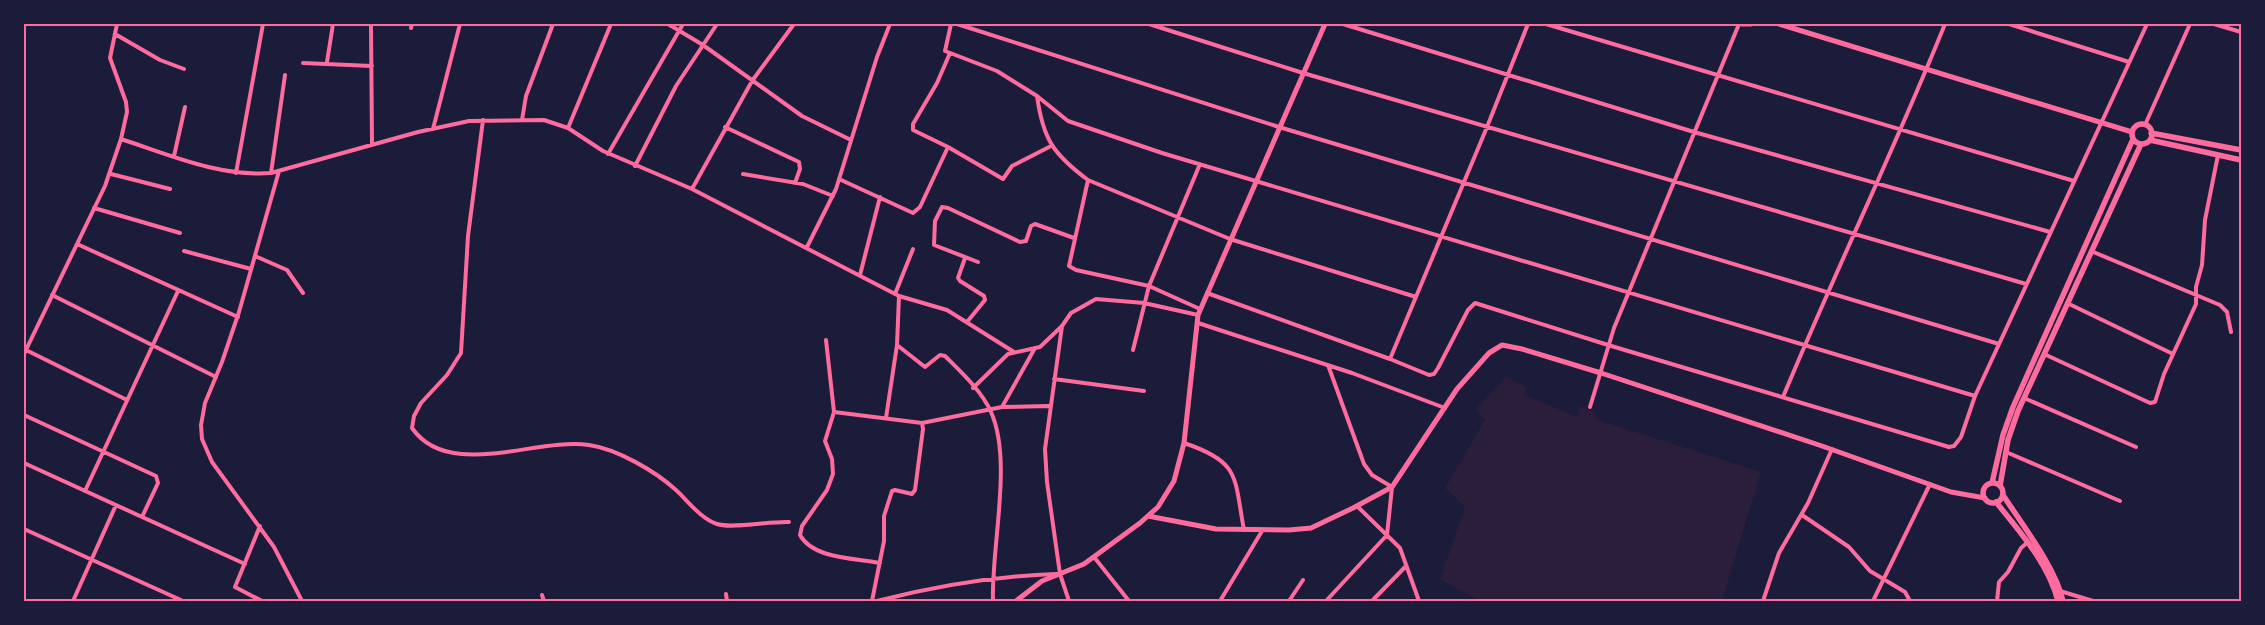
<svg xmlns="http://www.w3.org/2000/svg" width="2265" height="625" viewBox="0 0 2265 625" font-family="Poppins,sans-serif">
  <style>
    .green { fill: #2a1e3b }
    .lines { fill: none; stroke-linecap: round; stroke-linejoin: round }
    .minor { stroke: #ff6b9d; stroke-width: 4 }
    .tertiary { stroke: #ff6b9d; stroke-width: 5 }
    .secondary { stroke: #ff6b9d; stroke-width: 5.5 }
    .neatline { fill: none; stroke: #ff6b9d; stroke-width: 2 }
  </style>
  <rect width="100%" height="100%" fill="#1b1b3a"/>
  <path class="green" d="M1506,377L1527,387L1524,395L1578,417L1580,406L1595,412V419L1761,472L1722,601H1479L1440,579L1465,507L1445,488L1485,420L1476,409Z"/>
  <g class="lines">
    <path class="minor" d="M371,24L372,145
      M668,24L703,45L802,116L851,140
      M951,24L945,51L997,71L1037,96C1043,139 1053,154 1088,180L1230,239L1416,297
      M957,24L1279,127L1999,344
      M1149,24L1303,73L2026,284
      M1343,24L1694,132L2050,232
      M1546,24L2074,181
      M2009,24L2129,62
      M2214,24L2241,32
      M411,28L412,24
      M115,34L160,60L184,69
      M950,53L937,83L913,124V130L948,147L1003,179L1012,166L1051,146
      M327,62L333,24
      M303,63L372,66
      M1037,96L1068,121L1162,153L1975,396
      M483,120L468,236L461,353L447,375L421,403L414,416L412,428C449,481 536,437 589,445C617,449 655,471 676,490C688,501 701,519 717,524C732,529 769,521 789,522
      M522,120L526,96L553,24
      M2145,125L2190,24
      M725,127L799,162L800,169L795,183
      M568,128L611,24
      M433,129L460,24
      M121,139C170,155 219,177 271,173L418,132L469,121L544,120L568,128L603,151L692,189L899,296L897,345L886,418
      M608,154L683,24
      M174,156L185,107
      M635,166L676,86L717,24
      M279,171L239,312L222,362L205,403L201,425L202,439L212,462L274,547L302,601
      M236,173L263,24
      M271,173L285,75
      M111,174L170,189
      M743,174L803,184L833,196
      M839,179L913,213L920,207L948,147
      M1088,180L1069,266L1076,270L1149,286L1200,309
      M692,189L752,81L794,24
      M94,208L180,233
      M77,244L238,317
      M807,247L836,189L877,57L890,24
      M184,251L251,269
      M2091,251L2220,305L2227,312L2231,332
      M255,256L287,270L303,293
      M965,258L958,278L960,281L984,296L985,300L967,322
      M978,262L934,245L935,221L942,207L948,208L1020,242L1026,241L1031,226L1035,224L1074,238
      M860,275L880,197
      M1207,293L1390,359L1429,375L1434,374L1438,368L1468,310L1475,303L1608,345L1949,447L1954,446L1961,437L1975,396L2147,24
      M895,294L913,249
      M52,295L216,377
      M899,296L947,310L1014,352
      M2067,303L2173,354
      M1198,323L1352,373L1445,408
      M1062,326L1045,449L1047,482L1060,574L1069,601
      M826,340L834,412L825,441L832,459L833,474L827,490L802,526L800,535C813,559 855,558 880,563
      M897,345L925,367L940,355L945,356C960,371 982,391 991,412C1013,461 991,547 993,601
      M26,350L127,400
      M1133,350L1149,286L1200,164
      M24,354L105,186L121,139L127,112L126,102L110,58L117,24
      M2044,354L2150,403L2155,402L2164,374L2196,304V287L2202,265L2205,220L2218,155
      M1390,359L1487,127L1528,24
      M1054,379L1144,391
      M973,388L1008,354L1040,347L1062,326L1071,313L1096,299L1144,303L1198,315
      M1783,397C1835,272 1894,150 1945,24
      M2024,398L2136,447
      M1002,407L1035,348
      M1590,407L1614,328L1739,24
      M834,412L922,423L923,429L915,490L912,494L895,490L892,491L884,516V541L872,601
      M24,415L156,476L158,483L142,517
      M922,423L1002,407L1049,406
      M1184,443C1241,462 1234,477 1244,530
      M2006,452L2120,501
      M24,463L245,564
      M85,491L178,291
      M1357,506L1400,548L1419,601
      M1802,515L1849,547L1870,571L1905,592L1910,601
      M260,526L235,587L262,601
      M24,529L183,601
      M1094,557L1129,601
      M2060,591L2093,601
      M726,594L727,601
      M542,595L544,601
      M73,601L116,505
      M877,601C935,586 995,576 1056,574
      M1220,601L1262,531
      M1289,601L1303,580
      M1326,601L1387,535L1392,487L1372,475L1364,464L1328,365
      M1372,601L1406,566
      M1763,601L1779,553L1808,503L1832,449
      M1873,601L1930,484
      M1997,601L1999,582L2008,572L2021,548L2028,542"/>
    <path class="tertiary" d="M1742,24H1751
      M1779,24L2132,132
      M1148,516L1216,529L1289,530L1311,528L1353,508L1392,487L1457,389L1489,353L1502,345L1522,349L1601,373L1822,446L1951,492L1985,498
      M1016,601L1042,581L1084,564L1140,523L1158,507L1174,481L1184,443L1198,315L1325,24"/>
    <path class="secondary" d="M2132 134a10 10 0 1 1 20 0a10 10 0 1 1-20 0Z
      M2151,133L2241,150
      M2150,140L2241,160
      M1992,483L2003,435L2013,407L2133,139
      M1983 493a10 10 0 1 1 20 0a10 10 0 1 1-20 0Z
      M2000,486L2008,440L2018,411L2141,144
      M2003,495C2021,523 2056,568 2063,601
      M1996,502C2020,532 2048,563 2058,601"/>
  </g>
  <rect width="2265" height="625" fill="none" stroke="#1b1b3a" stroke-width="50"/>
  <rect x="25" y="25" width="2215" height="575" class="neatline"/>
</svg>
